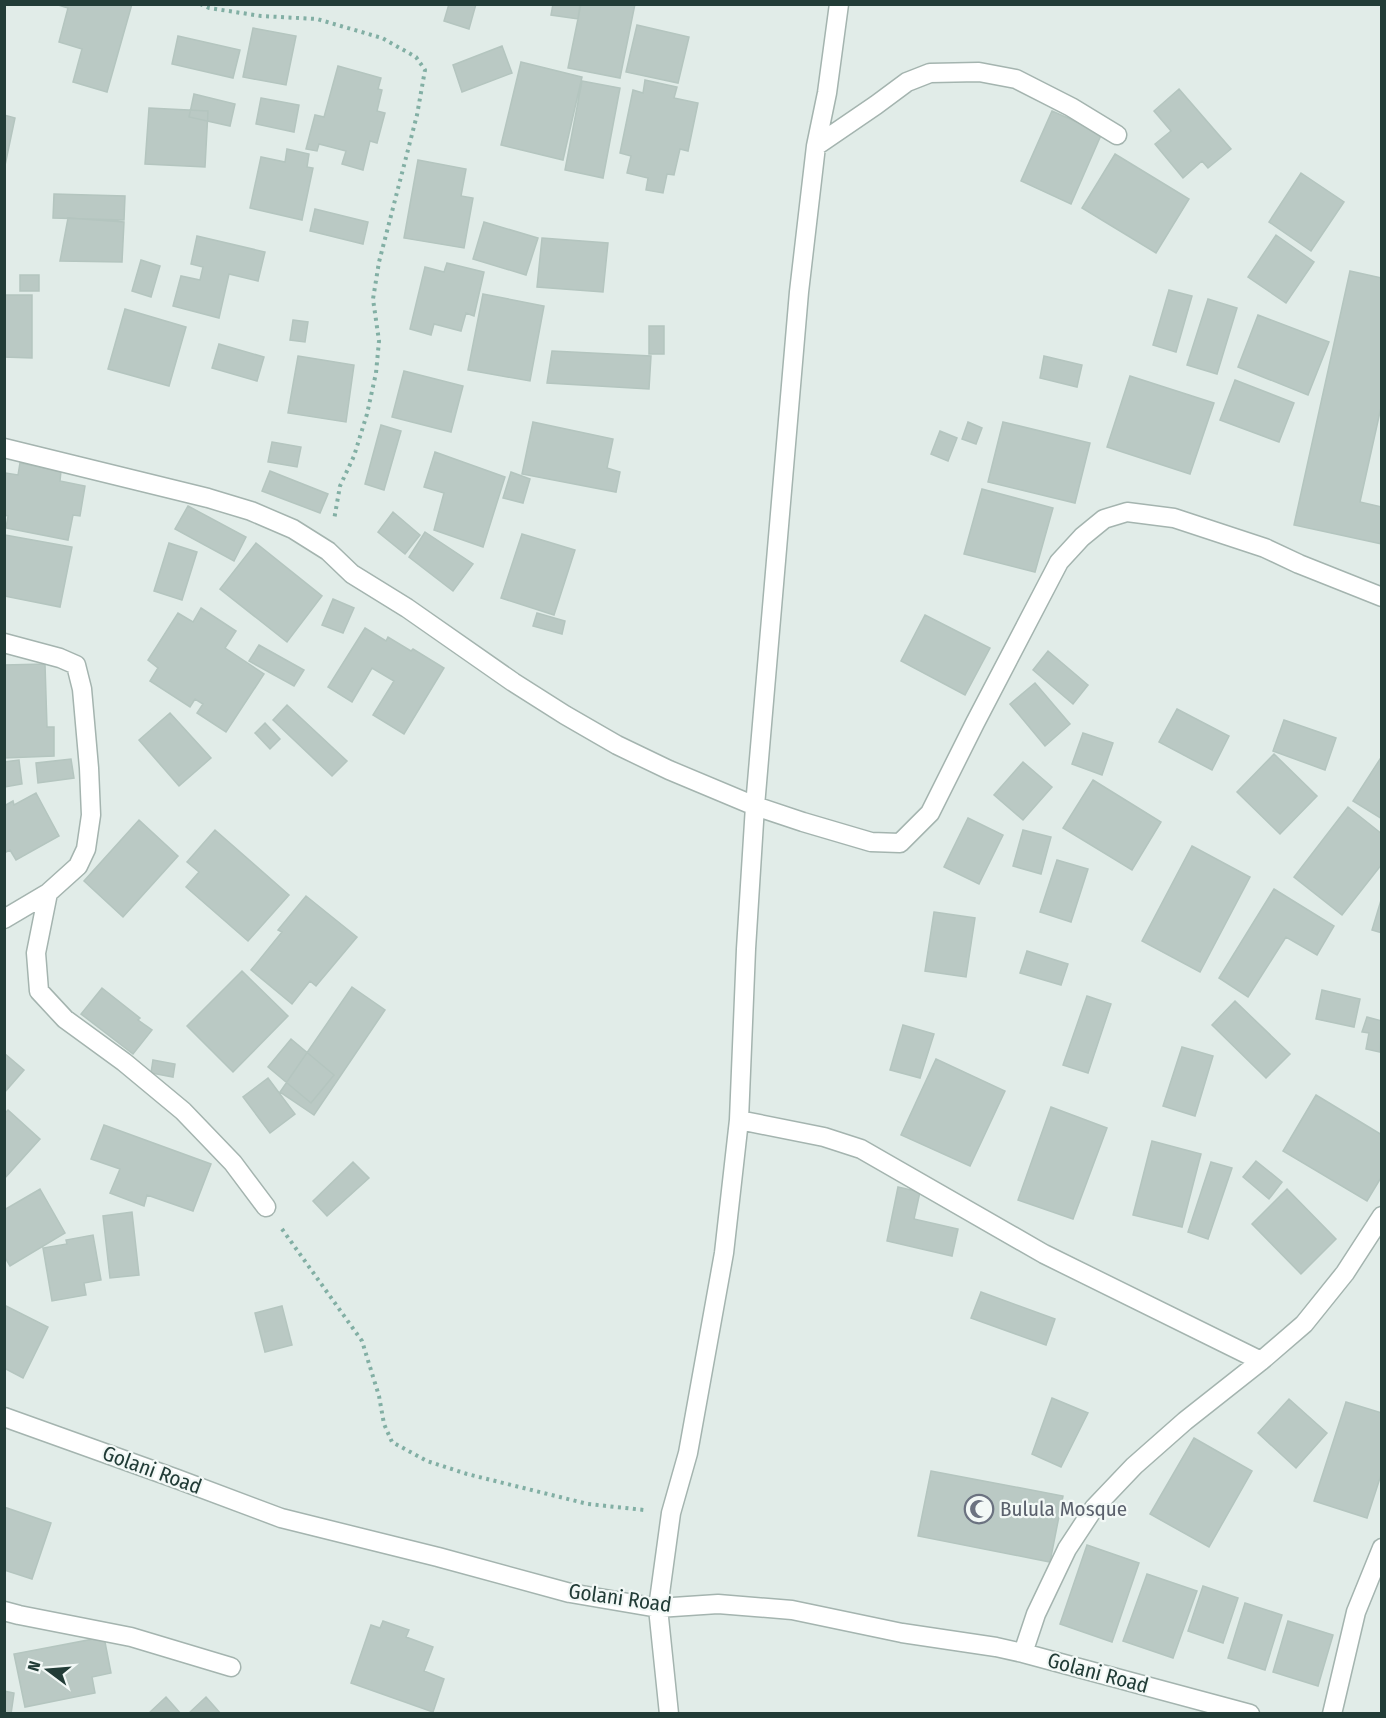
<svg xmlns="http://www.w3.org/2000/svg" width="1386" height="1718" viewBox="0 0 1386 1718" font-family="'Fira Sans Condensed',sans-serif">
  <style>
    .building { fill: #bac9c4; stroke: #b4c5bf; stroke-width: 1.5 }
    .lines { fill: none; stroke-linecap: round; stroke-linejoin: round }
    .minor-casing { stroke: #a4b4af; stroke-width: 21 }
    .path { stroke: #82afa4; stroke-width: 4; stroke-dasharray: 3 4.5; stroke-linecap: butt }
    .minor { stroke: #fff; stroke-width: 18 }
    .labels { text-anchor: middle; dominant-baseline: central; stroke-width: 4.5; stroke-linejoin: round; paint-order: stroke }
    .street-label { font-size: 21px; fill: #223c37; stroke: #f2f8f6 }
    .worship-label { font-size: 21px; fill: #5b616d; stroke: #f2f8f6; text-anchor: start }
  </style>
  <rect width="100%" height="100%" fill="#e1ece8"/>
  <path class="building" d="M55,4H132L107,92L73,82L82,49L59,42L68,8Z
    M449,4H476L469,29L444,21Z
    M553,4H580L578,19L551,15Z
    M581,4H635L620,78L568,68Z
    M637,25L689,37L678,83L626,72Z
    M253,28L296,36L286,85L243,77Z
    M178,36L240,50L233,78L172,64Z
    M502,46L512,73L462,92L453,65Z
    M521,62L582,77L563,160L501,145Z
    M338,66L381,78L378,89L382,90L377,111L385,113L377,143L370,141L363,170L342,164L346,151L319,144L317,151L306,149L315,115L324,117Z
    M645,80L677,87L674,98L698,103L688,151L680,149L674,175L667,174L663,193L646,190L648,178L627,173L631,156L620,153L633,90L643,93Z
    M582,81L620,88L603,178L565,170Z
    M1179,89L1231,149L1208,168L1202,161L1183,178L1155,144L1171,131L1154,111Z
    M194,94L235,104L230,126L189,117Z
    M261,98L299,105L294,132L256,124Z
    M149,108L208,111L205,167L145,164Z
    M1052,111L1102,133L1071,204L1021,181Z
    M4,115L15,118L4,170Z
    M287,149L309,154L307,167L313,168L302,220L250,208L261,157L285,162Z
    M1115,154L1189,199L1156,253L1082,208Z
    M418,160L466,169L461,196L473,198L464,248L404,238Z
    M1301,173L1344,202L1311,251L1269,222Z
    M54,194L125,196L124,220L53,218Z
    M315,209L368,222L363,244L310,231Z
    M68,218L124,222L122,262L60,261Z
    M484,222L538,238L526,275L473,259Z
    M1276,235L1314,262L1286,303L1248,277Z
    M197,236L265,252L258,281L229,274L219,318L173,306L181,276L200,280L203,267L191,264Z
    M542,238L608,243L603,292L537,287Z
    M141,260L160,266L151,297L132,291Z
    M447,263L484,272L474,316L466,313L461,331L434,324L431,335L410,329L425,267L444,272Z
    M1350,271L1382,278V403L1360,502L1382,507V544L1294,525Z
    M20,275H39V291H20Z
    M1169,290L1192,296L1176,352L1153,345Z
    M483,294L544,306L530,381L468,370Z
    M4,295H32V358L4,357Z
    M1208,299L1237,308L1217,374L1187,365Z
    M125,309L186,327L169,386L108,369Z
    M1258,315L1329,342L1308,395L1238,367Z
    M293,320L308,322L305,342L290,340Z
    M649,326H664V354H649Z
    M219,344L264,357L257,381L212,368Z
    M552,351L651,356L649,389L547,383Z
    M298,356L354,365L346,422L288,413Z
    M1044,356L1082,365L1077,387L1040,378Z
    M404,371L463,386L451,432L392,417Z
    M1130,376L1214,403L1190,474L1107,447Z
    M1235,380L1294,403L1279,442L1220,420Z
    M533,422L613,439L607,468L620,472L616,492L522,474Z
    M968,422L982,428L976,444L962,439Z
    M1003,422L1090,443L1075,503L988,482Z
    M381,425L401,431L384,490L365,484Z
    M940,431L957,438L948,461L931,454Z
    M272,442L301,447L297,467L268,462Z
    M435,452L505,477L483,547L434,530L444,493L424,487Z
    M20,463L61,471L60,481L85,486L80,516L73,515L68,540L6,528L8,516L4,515V481L6,473L18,475Z
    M270,471L328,494L320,513L262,491Z
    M511,472L530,479L523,503L503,498Z
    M982,489L1053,508L1035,572L964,554Z
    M188,506L246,537L234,561L175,529Z
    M393,512L420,535L405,554L378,532Z
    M425,532L473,564L453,591L409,557Z
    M522,534L575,550L554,615L501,598Z
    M5,535L72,547L60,607L4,596Z
    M169,543L197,552L182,600L154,591Z
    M256,543L322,596L287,642L220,589Z
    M333,599L354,608L343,633L322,625Z
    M201,608L236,631L225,648L264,674L226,732L197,713L203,704L195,699L190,707L150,681L158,668L148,660L178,613L193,622Z
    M537,613L565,621L562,634L533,626Z
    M925,615L990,648L965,695L901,661Z
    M365,628L386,641L388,637L411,651L413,649L444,668L404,734L373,715L394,681L372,668L352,702L328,687Z
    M259,645L304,670L294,686L249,661Z
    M1048,651L1088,685L1073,704L1033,670Z
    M45,664L47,727H54V756L4,758V665Z
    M1035,683L1070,724L1045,746L1010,704Z
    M287,705L347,761L332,776L273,720Z
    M1177,709L1229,736L1212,770L1159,742Z
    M170,713L211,758L179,786L139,740Z
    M1284,720L1336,738L1325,770L1273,751Z
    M265,723L280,739L270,749L255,733Z
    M1083,733L1113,743L1102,775L1072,764Z
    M1274,754L1317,796L1280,834L1237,792Z
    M1382,756V819L1353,801Z
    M71,759L74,778L38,783L36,763Z
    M19,760L22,784L4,787V762Z
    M1023,762L1052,787L1023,820L994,795Z
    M1093,780L1161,822L1132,870L1063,828Z
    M36,793L59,836L16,860L10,850L4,853V806L13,801L14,805Z
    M1348,807L1382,834V864L1342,915L1294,877Z
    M968,818L1003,835L979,884L944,867Z
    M139,820L178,856L123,917L84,881Z
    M215,830L289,895L248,941L186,887L199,872L187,862Z
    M1023,830L1051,837L1041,874L1013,866Z
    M1192,846L1250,877L1200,972L1142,941Z
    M1057,860L1088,869L1071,922L1040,912Z
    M1274,889L1334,926L1317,955L1286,937L1248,997L1219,978Z
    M306,896L357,937L316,986L310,981L292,1004L251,970L282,932L278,930Z
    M1382,897V933L1372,930Z
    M934,912L975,918L966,977L925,971Z
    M1027,951L1068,964L1061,985L1020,973Z
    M242,971L288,1016L233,1072L187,1026Z
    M352,987L385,1010L314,1115L280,1092Z
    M102,988L140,1018L138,1020L152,1030L133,1054L81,1014Z
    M1322,990L1360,999L1354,1027L1316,1019Z
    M1087,996L1111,1004L1088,1073L1063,1065Z
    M1235,1001L1290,1054L1266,1078L1212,1025Z
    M1367,1017L1382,1021L1380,1052L1366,1049L1369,1033L1362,1032Z
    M903,1025L934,1034L920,1078L890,1070Z
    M291,1039L334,1075L311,1103L268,1067Z
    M1182,1047L1213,1056L1195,1116L1163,1106Z
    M4,1053L24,1070L4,1093Z
    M936,1059L1005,1091L970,1166L901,1135Z
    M153,1060L175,1064L173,1077L151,1073Z
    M268,1078L295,1114L270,1133L243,1097Z
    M1316,1095L1382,1135V1176L1367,1201L1283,1151Z
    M1051,1107L1107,1128L1073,1219L1018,1200Z
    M8,1110L40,1139L4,1179V1114Z
    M104,1125L211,1164L193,1211L147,1195L144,1206L110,1193L120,1169L91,1159Z
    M1152,1141L1201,1154L1182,1227L1133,1215Z
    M1256,1161L1282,1182L1269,1199L1243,1177Z
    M353,1162L369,1178L327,1216L313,1201Z
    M1211,1162L1232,1168L1208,1239L1188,1232Z
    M898,1187L920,1192L914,1219L958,1229L952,1256L887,1241Z
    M40,1189L65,1233L10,1266L4,1256V1210Z
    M1287,1189L1336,1239L1301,1274L1252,1224Z
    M132,1212L139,1275L110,1278L103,1216Z
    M93,1235L101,1280L84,1283L86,1295L52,1301L43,1248L67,1244L66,1240Z
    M981,1292L1055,1319L1046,1345L971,1318Z
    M4,1305L48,1327L23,1378L4,1368Z
    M282,1306L292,1345L265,1352L255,1313Z
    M1052,1398L1088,1413L1061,1467L1032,1454Z
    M1289,1399L1327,1433L1296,1468L1258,1433Z
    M1346,1402L1382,1413V1472L1367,1518L1314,1501Z
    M1194,1438L1252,1471L1209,1547L1150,1514Z
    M931,1471L1063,1496L1050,1562L918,1536Z
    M4,1507L51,1523L32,1579L4,1570Z
    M1087,1545L1139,1563L1112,1642L1060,1624Z
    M1147,1574L1197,1591L1173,1658L1123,1641Z
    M1203,1586L1238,1598L1223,1643L1188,1631Z
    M1245,1603L1282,1615L1265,1670L1228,1658Z
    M383,1621L409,1630L406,1637L433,1647L424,1671L444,1679L433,1712L351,1683L371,1625L380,1628Z
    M1288,1621L1333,1635L1318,1686L1273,1672Z
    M104,1637L111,1673L92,1677L95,1693L25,1707L14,1654Z
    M4,1691L14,1693L11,1714H4Z
    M166,1697L181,1714H148Z
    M206,1697L221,1714H188Z"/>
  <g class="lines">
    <g class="minor-casing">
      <path id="minor" d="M816,146L876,105L907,82L930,73L979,72L1016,79L1071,107L1117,135
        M4,448L208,498L251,511L293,529L328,551L352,574L407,608L513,682L565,715L617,745L669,770L755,806L803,822L871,842L900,843L930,813L975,723L1059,562L1082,537L1104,519L1127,512L1174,518L1265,548L1299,564L1382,597
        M4,643L60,658L76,665L82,689L89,768L91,815L86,849L78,866L48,893L4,919
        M48,893L36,953L39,991L65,1019L124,1062L183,1111L233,1163L266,1207
        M739,1120L824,1137L861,1149L1044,1254L1261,1361
        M4,1417L177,1479L281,1518L438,1557L570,1593L658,1608L718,1604L792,1610L902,1633L996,1647L1023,1653L1250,1714
        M4,1611L19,1615L131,1637L231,1667
        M1023,1653L1036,1614L1067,1549L1094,1508L1134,1466L1185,1421L1261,1361L1304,1324L1345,1273L1382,1216
        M669,1714L658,1608L671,1513L688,1453L724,1253L739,1120L746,949L755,806L799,292L816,146L827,93L839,4
        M1332,1714L1356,1612L1382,1548"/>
    </g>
    <path class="path" d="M200,4L209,8L261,16L317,19L382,38L416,57L425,70L417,115L379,262L373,299L379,341L376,373L367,414L354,456L340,486L334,520
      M282,1229L362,1341L379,1396L384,1424L392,1442L427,1461L467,1474L588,1504L644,1510"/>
    <use href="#minor" class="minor"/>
  </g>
  <defs>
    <g id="mosque-ring" transform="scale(1.5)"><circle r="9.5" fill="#f2f8f6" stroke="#6b7280" stroke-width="1.5"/><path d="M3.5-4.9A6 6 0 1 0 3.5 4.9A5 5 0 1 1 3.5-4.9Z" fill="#6b7280"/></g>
  </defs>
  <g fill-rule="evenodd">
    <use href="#mosque-ring" x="979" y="1509"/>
  </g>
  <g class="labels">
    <g class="street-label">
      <text transform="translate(152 1470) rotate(20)">Golani Road</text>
      <text transform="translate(620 1598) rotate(8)">Golani Road</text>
      <text transform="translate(1098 1673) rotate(15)">Golani Road</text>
    </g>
    <g class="worship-label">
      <text x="1000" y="1509">Bulula Mosque</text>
    </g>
  </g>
  <rect width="1386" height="1718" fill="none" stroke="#223c37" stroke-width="12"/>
  <g transform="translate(48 1670) rotate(286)" stroke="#f2f8f6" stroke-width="4.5" paint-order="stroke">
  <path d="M0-4.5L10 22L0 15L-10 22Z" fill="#223c37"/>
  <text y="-9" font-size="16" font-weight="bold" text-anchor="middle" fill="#223c37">N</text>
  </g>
</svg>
